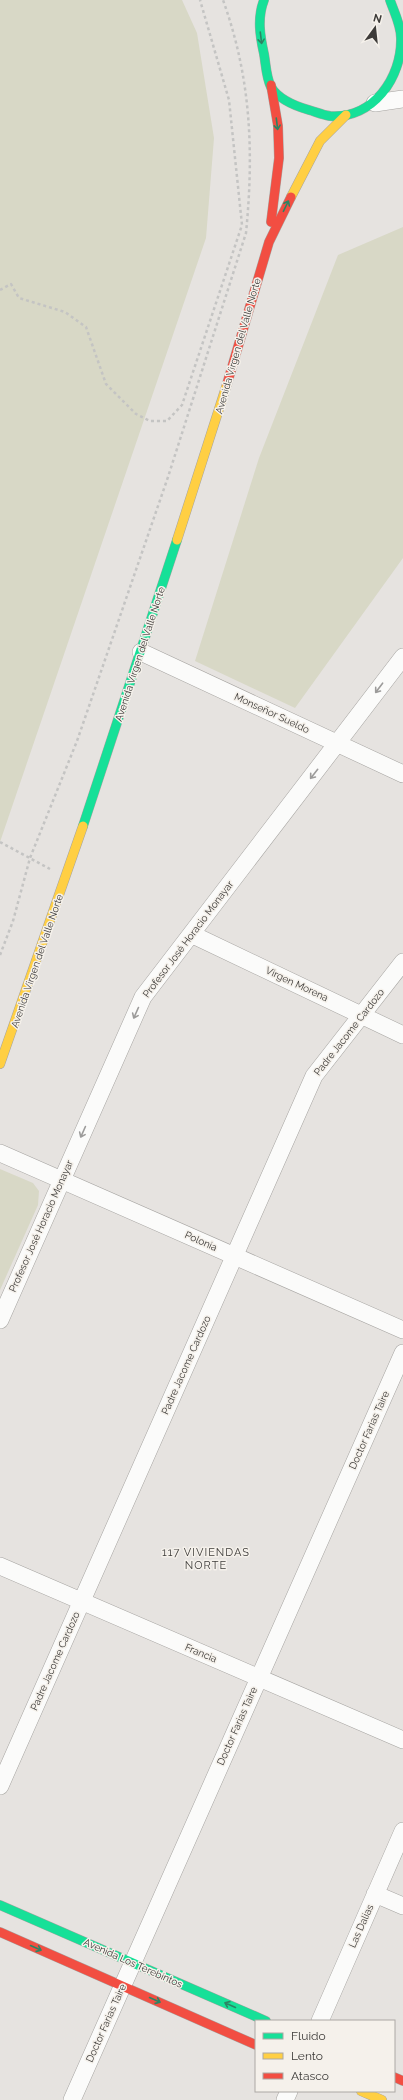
<svg xmlns="http://www.w3.org/2000/svg" width="403" height="2100" viewBox="0 0 403 2100" font-family="Raleway,sans-serif">
  <style>
    .green { fill: #d8d8c6 }
    .lines { fill: none; stroke-linecap: round; stroke-linejoin: round }
    .street-casing { stroke: #a6a4a1; stroke-width: 18 }
    .fast-casing { stroke: #a6a4a1; stroke-width: 10 }
    .slow-casing { stroke: #a6a4a1; stroke-width: 10 }
    .jam-casing { stroke: #a6a4a1; stroke-width: 10 }
    .path { stroke: #c4c4c3; stroke-width: 2.5; stroke-dasharray: 3 3; stroke-linecap: butt }
    .street { stroke: #fbfbfa; stroke-width: 17 }
    .fast { stroke: #16e098; stroke-width: 9 }
    .slow { stroke: #ffcf43; stroke-width: 9 }
    .jam { stroke: #f24e42; stroke-width: 9 }
    .oneway { stroke: #2b8564 }
    .oneway2 { stroke: #9c9b9a }
    .labels { text-anchor: middle; dominant-baseline: central; stroke-width: 3; stroke-linejoin: round; paint-order: stroke }
    .street-label { font-size: 10px; fill: #3d3b39; stroke: #f5f1eb }
    .neighbourhood-label { font-size: 11px; letter-spacing: 1px; fill: #3d3b39; stroke: #f5f1eb }
  </style>
  <rect width="100%" height="100%" fill="#e6e3e0"/>
  <path class="green" d="M0,0H182L197,33L214,138L206,238L0,842Z
    M403,227V558L295,708L195,661L259,458L338,255Z
    M0,1169L33,1183L39,1191L38,1205L0,1290Z"/>
  <g class="lines">
    <g class="street-casing">
      <path id="street" d="M375,103L403,99
        M141,652L403,774
        M191,934L403,1035
        M0,1153L403,1330
        M0,1320L143,997L403,657
        M0,1566L403,1740
        M0,1786L314,1076L403,962
        M375,1894L403,1906
        M320,2021L403,1831
        M72,2100L403,1353
        M285,2100L289,2091"/>
    </g>
    <g class="fast-casing">
      <path id="fast" d="M264,0C257,18 260,36 264,54C266,65 266,77 271,87C279,100 295,106 309,110C316,112 323,115 330,116C373,119 402,78 401,38C401,25 394,12 390,0
        M83,826L177,540
        M0,1905L266,2021"/>
    </g>
    <g class="slow-casing">
      <path id="slow" d="M291,197L320,141L346,115
        M177,540L227,384
        M0,1064L83,826
        M361,2091L382,2100"/>
    </g>
    <g class="jam-casing">
      <path id="jam" d="M271,85L278,126L279,158L271,222
        M227,384L269,242L291,197
        M0,1932L256,2045
        M394,2077L403,2081"/>
    </g>
    <path class="path" d="M0,290L11,284L19,298L65,312L86,327L106,384L136,414L150,421H167L182,405L242,225L229,100L200,0
      M0,842L50,869
      M0,955L13,921L30,858L77,741L168,477L246,233C254,151 251,78 223,0"/>
    <use href="#street" class="street"/>
    <use href="#fast" class="fast"/>
    <use href="#slow" class="slow"/>
    <use href="#jam" class="jam"/>
  </g>
  <defs><path id="oneway-shaft" d="M-6 0H5M1.5-3L5.5 0L1.5 3" fill="none" stroke-width="1.6" stroke-linecap="round" stroke-linejoin="round"/></defs>
  <g class="oneway">
    <use href="#oneway-shaft" transform="translate(261 38) rotate(83)"/>
    <use href="#oneway-shaft" transform="translate(277 124) rotate(83)"/>
    <use href="#oneway-shaft" transform="translate(286 206) rotate(-64)"/>
    <use href="#oneway-shaft" transform="translate(36 1948) rotate(24)"/>
    <use href="#oneway-shaft" transform="translate(155 2000) rotate(24)"/>
    <use href="#oneway-shaft" transform="translate(230 2005) rotate(-156)"/>
  </g>
  <g class="oneway2">
    <use href="#oneway-shaft" transform="translate(379 688) rotate(127)"/>
    <use href="#oneway-shaft" transform="translate(314 774) rotate(128)"/>
    <use href="#oneway-shaft" transform="translate(136 1013) rotate(114)"/>
    <use href="#oneway-shaft" transform="translate(83 1132) rotate(114)"/>
  </g>
  <g class="labels">
    <g class="street-label">
      <text transform="translate(238 346) rotate(-74)">Avenida Virgen del Valle Norte</text>
      <text transform="translate(140 654) rotate(-72)">Avenida Virgen del Valle Norte</text>
      <text transform="translate(272 713) rotate(25)">Monseñor Sueldo</text>
      <text transform="translate(188 939) rotate(-53)">Profesor José Horacio Monayar</text>
      <text transform="translate(37 961) rotate(-71)">Avenida Virgen del Valle Norte</text>
      <text transform="translate(297 984) rotate(25)">Virgen Morena</text>
      <text transform="translate(349 1032) rotate(-52)">Padre Jacome Cardozo</text>
      <text transform="translate(41 1226) rotate(-66)">Profesor José Horacio Monayar</text>
      <text transform="translate(201 1241) rotate(24)">Polonia</text>
      <text transform="translate(186 1365) rotate(-66)">Padre Jacome Cardozo</text>
      <text transform="translate(369 1430) rotate(-66)">Doctor Farias Taire</text>
      <text transform="translate(201 1653) rotate(23)">Francia</text>
      <text transform="translate(55 1661) rotate(-66)">Padre Jacome Cardozo</text>
      <text transform="translate(237 1726) rotate(-66)">Doctor Farias Taire</text>
      <text transform="translate(361 1926) rotate(-66)">Las Dalias</text>
      <text transform="translate(133 1963) rotate(24)">Avenida Los Terebintos</text>
      <text transform="translate(106 2023) rotate(-66)">Doctor Farias Taire</text>
    </g>
    <g class="neighbourhood-label">
      <text x="206" y="1552">117 VIVIENDAS<tspan x="206" dy="13">NORTE</tspan></text>
    </g>
  </g>
  <rect x="255" y="2020" width="140" height="72" fill="#f5f1eb" stroke="#aba8a4"/>
  <rect x="263" y="2033" width="20" height="6" fill="#16e098" stroke="#aba8a4"/>
  <text x="291" y="2040" font-size="12" fill="#3d3b39">Fluido</text>
  <rect x="263" y="2053" width="20" height="6" fill="#ffcf43" stroke="#aba8a4"/>
  <text x="291" y="2060" font-size="12" fill="#3d3b39">Lento</text>
  <rect x="263" y="2073" width="20" height="6" fill="#f24e42" stroke="#aba8a4"/>
  <text x="291" y="2080" font-size="12" fill="#3d3b39">Atasco</text>
  <g transform="translate(375 28) rotate(15)" stroke="#f5f1eb" stroke-width="3" paint-order="stroke">
  <path d="M0-3L7 15L0 10L-7 15Z" fill="#3d3b39"/>
  <text y="-6" font-size="11" font-weight="bold" text-anchor="middle" fill="#3d3b39">N</text>
  </g>
</svg>
